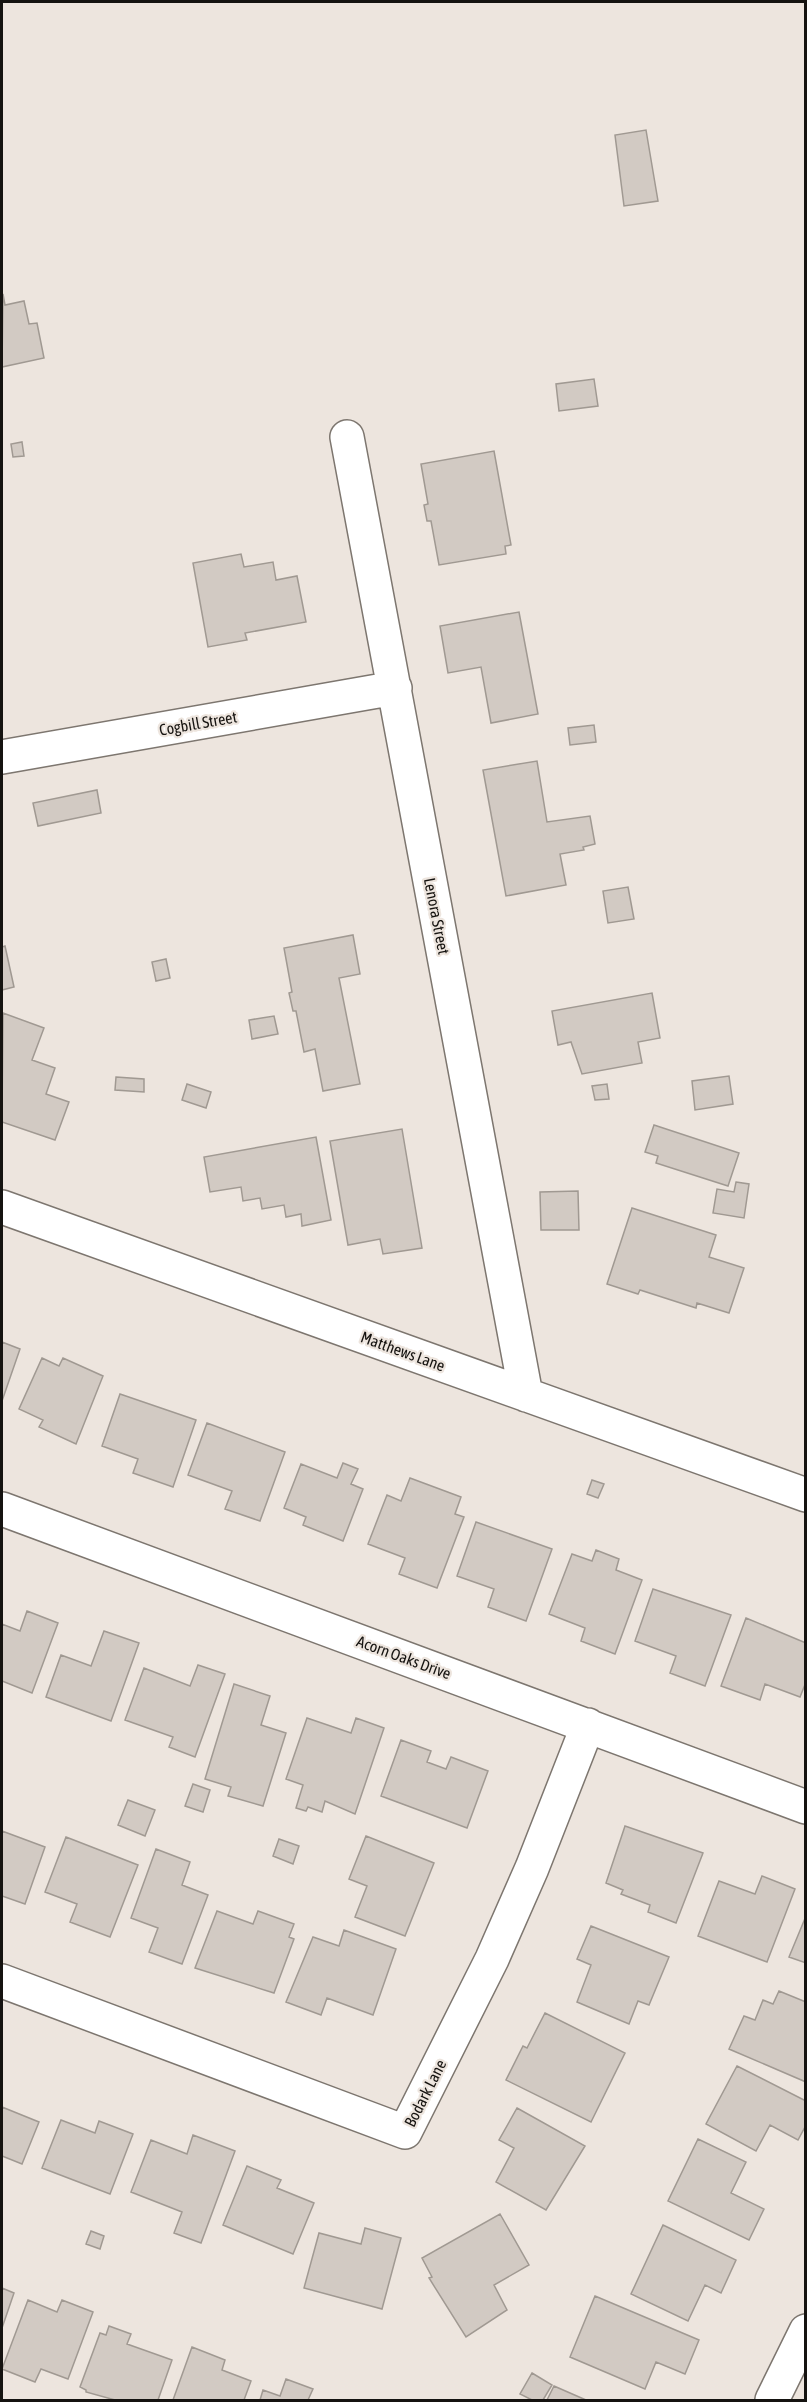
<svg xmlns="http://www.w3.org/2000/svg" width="807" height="2402" viewBox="0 0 807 2402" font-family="'Asap Condensed',sans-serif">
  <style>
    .building { fill: #d2cac3; stroke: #a09992; stroke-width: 1.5 }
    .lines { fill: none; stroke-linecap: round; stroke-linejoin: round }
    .minor-casing { stroke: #7d766f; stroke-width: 36 }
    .minor { stroke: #fff; stroke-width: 33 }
    .labels { text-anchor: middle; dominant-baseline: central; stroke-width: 4.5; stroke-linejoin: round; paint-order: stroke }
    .street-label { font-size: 16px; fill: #151310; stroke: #ede5de }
  </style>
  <rect width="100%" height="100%" fill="#ede5de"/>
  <path class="building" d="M646,130L658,201L624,206L615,135Z
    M3,294L5,305L24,301L29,324L37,323L44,358L2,367Z
    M594,379L598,406L559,411L556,384Z
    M22,442L24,456L13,457L11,444Z
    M494,451L511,545L505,546L506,554L439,565L431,521H427L424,505L428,504L421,464Z
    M241,554L244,567L273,562L276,580L297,576L306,622L245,633L247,640L208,647L193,563Z
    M519,612L538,714L491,723L481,667L448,673L440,626Z
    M594,725L596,742L570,745L568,728Z
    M537,761L547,822L590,816L595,844L583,847L584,850L560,854L566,885L506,896L483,770Z
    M97,790L101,813L38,826L33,803Z
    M628,887L634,919L608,923L603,891Z
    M353,935L360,974L339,978L360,1084L323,1091L315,1049L304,1052L296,1011H293L289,993L292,992L284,948Z
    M5,946L14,987L2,990V947Z
    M166,959L170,978L156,981L152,962Z
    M652,993L660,1038L638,1042L642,1063L582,1074L571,1042L558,1045L552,1011Z
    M3,1013L44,1028L32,1060L55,1068L46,1094L69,1102L55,1140L2,1122Z
    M274,1016L278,1034L252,1039L249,1020Z
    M729,1076L733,1104L695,1110L692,1081Z
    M116,1077L144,1079V1092L115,1090Z
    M187,1084L211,1092L206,1108L182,1100Z
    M607,1084L609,1099L595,1100L592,1086Z
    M654,1125L739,1153L728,1186L656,1163L658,1156L645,1152Z
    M402,1129L422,1248L383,1254L380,1239L348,1245L330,1141Z
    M316,1137L331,1220L302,1226L301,1214L286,1217L284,1205L262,1209L260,1198L243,1201L241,1187L210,1192L204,1157Z
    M736,1182L749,1184L744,1218L713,1213L717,1189L734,1192Z
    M578,1191L579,1230H541L540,1192Z
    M632,1208L716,1235L709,1257L744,1268L729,1313L697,1303L696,1308L640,1290L638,1294L607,1284Z
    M2,1342L20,1349L2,1401Z
    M42,1358L59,1366L63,1358L103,1376L76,1444L39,1427L43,1420L19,1409Z
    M120,1394L196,1420L173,1487L133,1473L138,1459L102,1446Z
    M207,1423L285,1452L260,1521L225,1509L232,1491L188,1475Z
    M343,1463L358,1469L351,1484L363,1489L343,1541L303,1525L306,1517L284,1508L301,1464L337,1478Z
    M410,1478L461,1497L455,1514L464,1517L437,1588L399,1574L405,1558L368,1544L387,1495L401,1501Z
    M592,1480L604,1484L598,1498L587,1494Z
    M476,1522L552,1549L526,1621L488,1607L494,1589L457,1576Z
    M596,1550L619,1559L616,1570L642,1580L615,1654L581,1641L585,1628L549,1614L572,1554L592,1561Z
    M653,1589L731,1615L705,1686L670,1673L676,1656L635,1641Z
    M27,1611L58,1623L32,1693L2,1681V1624L20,1631Z
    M746,1618L806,1643V1682L800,1697L765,1684L760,1700L721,1686Z
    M104,1631L139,1643L111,1721L46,1697L61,1655L91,1666Z
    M198,1665L225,1674L195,1757L169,1747L173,1737L125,1720L144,1668L190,1686Z
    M234,1684L270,1696L261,1725L286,1733L263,1806L228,1796L231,1787L205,1779Z
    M307,1718L351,1733L356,1718L384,1728L355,1814L325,1801L322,1812L308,1807L306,1811L296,1808L303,1785L286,1779Z
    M401,1740L431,1751L427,1762L446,1769L451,1757L488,1771L467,1828L381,1796Z
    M193,1784L210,1790L203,1812L185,1806Z
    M128,1800L155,1810L145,1836L118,1825Z
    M625,1826L703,1853L676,1923L648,1912L650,1905L621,1894L623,1890L606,1883Z
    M2,1831L45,1847L25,1904L2,1896Z
    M366,1836L434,1863L405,1936L355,1917L367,1886L349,1879Z
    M66,1837L138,1865L110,1937L70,1922L77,1904L45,1892Z
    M279,1839L299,1846L293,1864L273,1856Z
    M156,1849L190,1862L182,1885L208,1895L182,1964L149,1952L158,1928L131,1918Z
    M762,1876L795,1889L767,1962L698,1936L719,1881L755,1894Z
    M217,1911L253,1924L258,1911L294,1924L289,1937L294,1939L274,1993L195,1968Z
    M806,1916V1963L789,1957Z
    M591,1926L669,1957L649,2005L638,2001L629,2024L577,2002L591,1965L577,1959Z
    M344,1930L396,1949L373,2015L327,1998L321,2015L286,2002L313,1937L339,1946Z
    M779,1991L806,2002V2082L729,2049L744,2016L755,2020L763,2000L773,2004Z
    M545,2013L625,2053L591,2122L506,2080L523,2046L527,2048Z
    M737,2066L806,2101V2125L798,2140L770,2125L756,2151L706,2124Z
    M2,2107L39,2122L22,2164L2,2156Z
    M517,2108L585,2146L546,2210L496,2182L514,2148L499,2140Z
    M61,2120L95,2133L99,2121L133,2134L110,2194L42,2168Z
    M193,2135L235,2151L201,2243L174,2233L182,2212L131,2192L151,2140L187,2154Z
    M698,2139L746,2162L731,2193L764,2209L749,2240L668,2201Z
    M247,2166L281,2180L277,2188L314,2203L293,2254L223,2225Z
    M500,2214L529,2265L494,2285L507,2310L466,2337L429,2278L432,2277L422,2258Z
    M663,2225L736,2260L721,2293L705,2285L688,2321L631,2294Z
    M365,2228L401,2238L382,2309L304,2288L319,2233L361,2244Z
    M91,2231L104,2236L100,2249L86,2244Z
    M2,2288L14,2293L2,2328Z
    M595,2296L699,2340L685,2374L656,2362L645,2389L570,2357Z
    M28,2300L57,2312L62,2300L93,2312L68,2379L41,2369L35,2382L2,2369Z
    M109,2326L131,2334L127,2344L172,2360L158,2400H115L86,2392V2390L80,2387L100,2333L106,2335Z
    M192,2347L225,2360L222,2370L251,2381L244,2400H173Z
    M532,2373L552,2385L543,2400H532L520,2394Z
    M286,2379L313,2389L308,2400H260L263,2390L280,2396Z
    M554,2386L586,2400H547Z"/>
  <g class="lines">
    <g class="minor-casing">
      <path id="minor" d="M347,437L526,1395
        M2,757L395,688
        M2,1207L806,1495
        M2,1509L806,1807
        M2,1981L405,2132L492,1959L532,1868L588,1725
        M772,2400L806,2331"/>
    </g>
    <use href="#minor" class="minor"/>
  </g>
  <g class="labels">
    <g class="street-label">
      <text transform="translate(198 723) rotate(-10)">Cogbill Street</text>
      <text transform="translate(437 916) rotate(79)">Lenora Street</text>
      <text transform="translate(403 1351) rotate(20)">Matthews Lane</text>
      <text transform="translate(404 1657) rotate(20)">Acorn Oaks Drive</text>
      <text transform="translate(425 2093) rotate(-63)">Bodark Lane</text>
    </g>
  </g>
  <rect width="807" height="2402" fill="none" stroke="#151310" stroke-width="6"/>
</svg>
